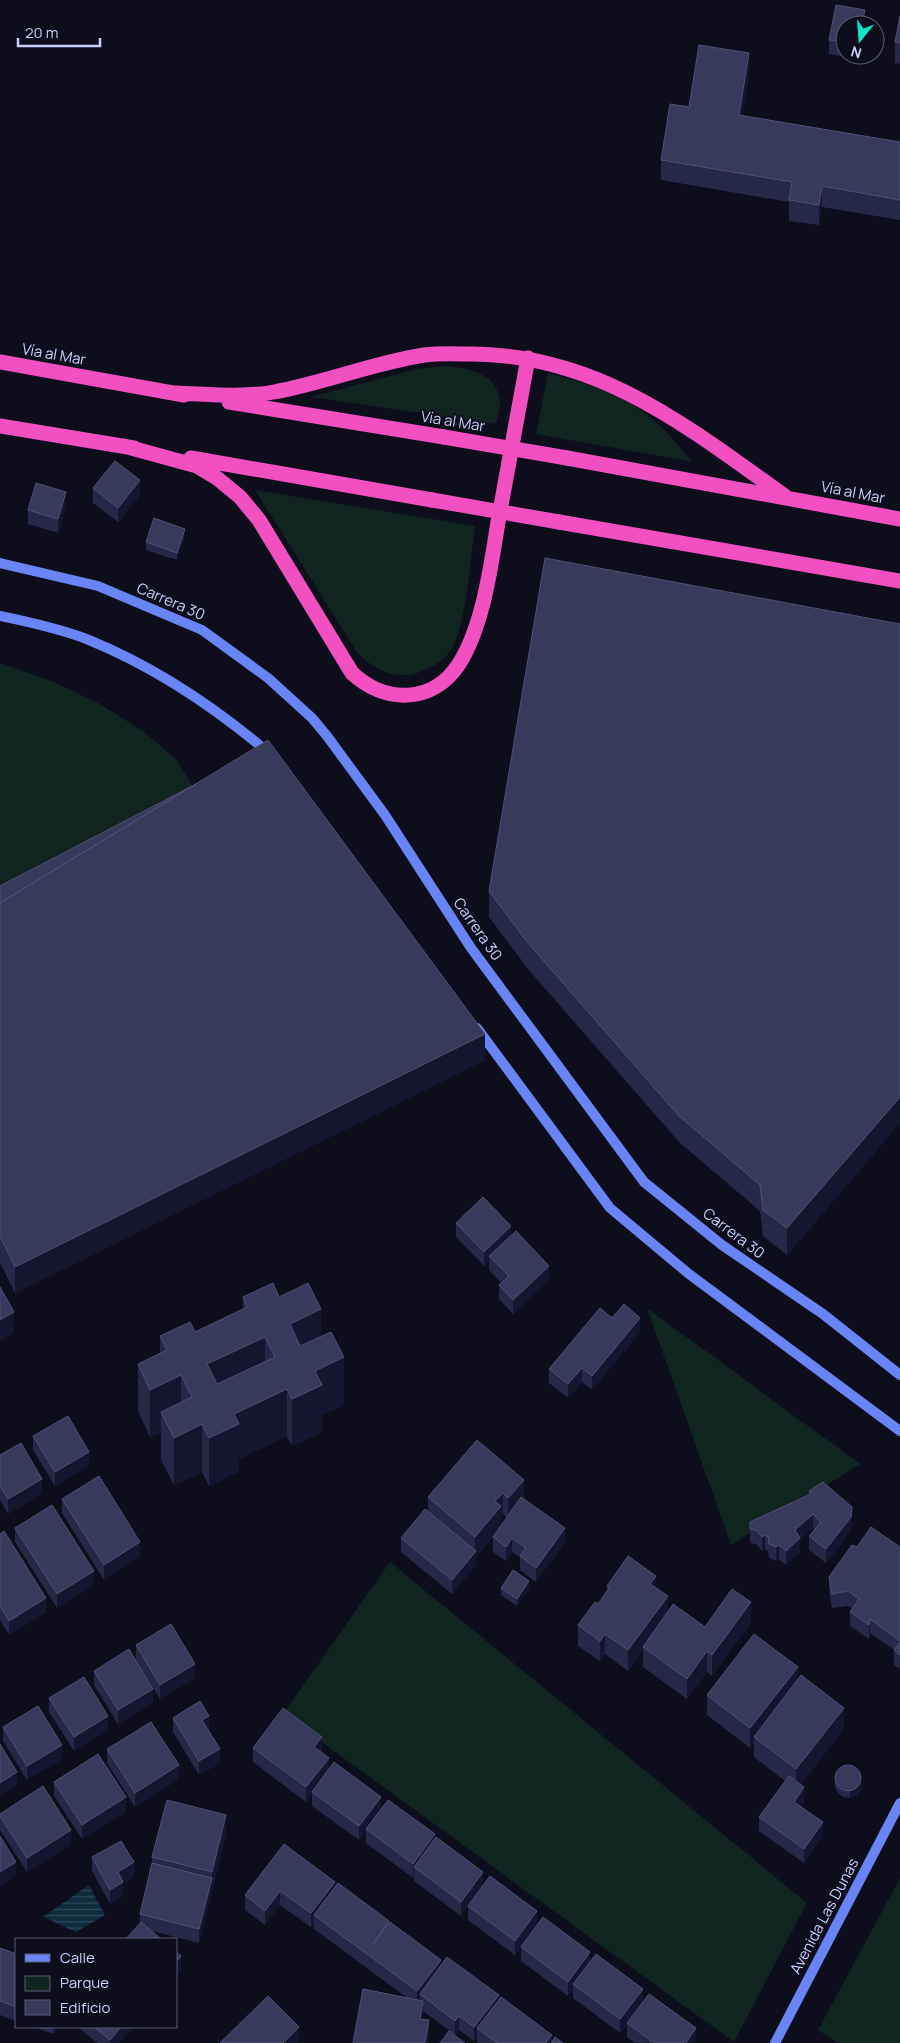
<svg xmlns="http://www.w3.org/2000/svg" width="900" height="2043" viewBox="0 0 900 2043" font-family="Manrope,sans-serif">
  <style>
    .green { fill: #102520 }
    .water { fill: url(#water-rules) }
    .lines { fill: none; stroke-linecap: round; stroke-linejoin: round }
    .secondary { stroke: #6984f4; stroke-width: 10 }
    .highway { stroke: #f24fc1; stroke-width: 15 }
    .highway-bridge { stroke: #f24fc1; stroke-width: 15 }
    .wall { fill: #262848; fill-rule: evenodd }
    .shaded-wall { fill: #15152f }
    .building { fill: #383a5c; stroke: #4f5175; fill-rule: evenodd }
    .labels { text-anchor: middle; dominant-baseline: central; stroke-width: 4; stroke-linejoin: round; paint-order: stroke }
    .street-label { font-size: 15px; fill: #cbd0fb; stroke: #0d0d1c }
  </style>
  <defs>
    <pattern id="water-rules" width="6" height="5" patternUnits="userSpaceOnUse" patternTransform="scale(1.25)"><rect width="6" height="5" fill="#0f2b3e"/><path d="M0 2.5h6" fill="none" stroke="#31495b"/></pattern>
  </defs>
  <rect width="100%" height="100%" fill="#0d0d1c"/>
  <path class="green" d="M445,366C468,368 500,374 500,404C500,410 497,418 496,424L311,397L416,369Z
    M548,373C585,383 625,394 653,420C668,432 680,448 693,462L536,434Z
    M255,490L475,526C471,555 466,628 451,650C444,661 432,667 420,672C397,681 376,670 358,654Z
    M0,663L54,682L98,703L143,731L176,759L199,796L0,901Z
    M647,1308L860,1464L731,1545Z
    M390,1562L807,1903L734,2042L283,1714Z
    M900,1878V2043H838L818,2030Z"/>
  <path class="water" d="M89,1885L105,1915L76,1932L43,1917Z"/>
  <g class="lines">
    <path class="secondary" d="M0,563L98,586L202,630L268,678L312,718L327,736L385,815L471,948L644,1182L722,1245L823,1314L900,1375
      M0,616C29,622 61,629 89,640C155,667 216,708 270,754
      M477,1028L610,1208L689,1274L900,1431
      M775,2043L900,1803"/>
    <path class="highway" d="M0,362L184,395
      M176,393C208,394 242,398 274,392C324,383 373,363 424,355C440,353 457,354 473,354C599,355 688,427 786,497
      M229,402L444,437
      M0,426L134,448
      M124,446L197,466L217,478L240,497L259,520L352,673C385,704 433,704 459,664C483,626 491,566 498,522C508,468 518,413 528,358
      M191,458L432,500
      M567,458L900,519
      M559,522L900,581"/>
    <path class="highway-bridge" d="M444,437L567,458
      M432,500L559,522"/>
  </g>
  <path class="wall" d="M900,16V64L895,63V42Z
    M845,25V55H859L858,59L829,54V40Z
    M749,74L742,116L900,142V220L822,207L819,225L789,221V202L661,180V160L689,107Z
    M93,488L140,495L118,522L93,503Z
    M66,506L58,533L28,524V510Z
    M185,536L177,560L146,550V542Z
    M900,624V1123L787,1255L763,1236L760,1211L679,1142L528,969L489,917V891Z
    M0,886L485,1060L15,1293L0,1263Z
    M456,1223L511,1236L549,1280L513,1314L499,1299V1285L501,1283L489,1270V1261L484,1266L456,1237Z
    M243,1297H279L321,1336L344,1405L322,1415V1432L292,1446L287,1436L239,1459V1471L209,1486L202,1472L174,1485L161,1460V1432L150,1437L138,1411V1364L160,1353V1336L195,1332L243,1310Z
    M612,1318L640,1332L592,1390L582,1382L568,1398L549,1383V1369Z
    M33,1436L89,1466L55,1486L33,1450Z
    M477,1440L524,1499L565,1542L536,1582L520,1570V1557L512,1552L506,1561L493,1552V1537L498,1531L476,1556V1565L452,1594L401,1552V1538L428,1512V1497ZM503,1514L507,1518L501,1526V1516Z
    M0,1455L42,1493L8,1514L0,1500Z
    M809,1491L852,1521L851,1531L826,1563L809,1550V1536L815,1530L813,1528L800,1540V1552L786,1565L779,1559L776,1561L769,1558L768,1551L765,1549L762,1551L756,1544L750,1543V1522L809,1494Z
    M62,1499L140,1556L104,1580L62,1513Z
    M15,1528L94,1585L57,1608L15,1542Z
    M0,1534L46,1612L9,1635L0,1620Z
    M857,1547H900V1669L894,1665V1650L870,1633L869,1639L850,1626V1612L852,1608L848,1606L832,1608L829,1591V1577Z
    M607,1586L656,1588L668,1612L705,1627L751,1623L712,1676L707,1672L687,1699L643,1667V1651L628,1671L605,1654L600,1661L578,1646V1625L598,1604L607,1591Z
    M501,1588H529L517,1606L501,1595Z
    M136,1645L195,1678L160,1699L136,1660Z
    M94,1671L153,1703L118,1724L94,1685Z
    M798,1679L844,1729L801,1784L804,1801L801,1806L823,1836L804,1863L759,1831V1817L785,1781L754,1757V1743L750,1748L707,1715V1695Z
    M49,1698L108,1730L74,1751L49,1712Z
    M173,1718L209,1730L208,1731L220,1763L199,1775L173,1732Z
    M3,1727L62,1759L27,1780L3,1741Z
    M253,1748L322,1751L321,1752L329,1769L381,1809L435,1839L483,1886L590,1962L696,2042L635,2043L627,2037V2024L620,2033L573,1998V1989L568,1996L521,1961V1947L515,1955L468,1920V1906L461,1916L414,1881V1877L413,1878L366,1843V1832L359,1840L312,1806V1794L306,1802L253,1762Z
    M107,1749L179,1779L135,1807L107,1763Z
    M835,1780L861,1783V1789L857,1795L850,1798L843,1797L838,1793L835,1787Z
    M54,1782L126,1812L82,1839L54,1796Z
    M0,1814L71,1844L27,1872L0,1830Z
    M226,1835L199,1943L152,1931L140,1923V1914L152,1864V1857Z
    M92,1857L134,1877L123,1883V1896L110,1904L92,1871Z
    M335,1882V1887L389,1924L441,1966L499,2000L552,2041L563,2043H478L477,2042V2037L474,2041L459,2030L455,2035L423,2011V2019L429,2041L406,1997L314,1929V1924L311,1927L280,1905L265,1925L245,1910V1895Z
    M0,1948L16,1954V2021L0,2015Z
    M33,2027H57L54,2034Z
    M78,2027H133L119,2043H97Z"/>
  <path class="shaded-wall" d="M865,10V25H862Z
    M749,53V74L739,136V115Z
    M822,186V207L819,225V205Z
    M140,480V495L118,522V508Z
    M66,492V506L58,533V519Z
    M185,529V536L177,560V553Z
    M485,1034V1060L15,1293V1267Z
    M900,1097V1123L787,1255V1228Z
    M511,1226V1241L489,1256V1261L484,1266V1252Z
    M549,1266V1280L513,1314V1300Z
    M321,1309V1357L290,1371V1324Z
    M14,1312V1333L0,1341V1320Z
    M640,1318V1332L592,1390V1376Z
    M265,1337V1385L207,1412V1364Z
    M344,1357V1405L322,1415V1432L292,1446V1399L315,1371Z
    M582,1368V1382L568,1398V1384Z
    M181,1375V1423L161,1412V1432L150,1437V1390Z
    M287,1389V1436L239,1459V1471L209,1486V1438L234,1414Z
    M202,1424V1472L174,1485V1438Z
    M89,1452V1466L55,1486V1472Z
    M42,1479V1493L8,1514V1499Z
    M524,1480V1501L508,1519V1498Z
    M503,1493V1514L501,1516V1527L476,1556V1565L452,1594V1580L475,1552V1537L495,1501Z
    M852,1507V1521L851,1531L826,1563V1549Z
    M813,1514V1528L800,1540V1552L786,1565V1551L795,1530Z
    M565,1528V1542L536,1582V1568Z
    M765,1535V1549L762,1551V1537Z
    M512,1538V1552L506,1561V1547Z
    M140,1542V1556L104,1580V1565Z
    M779,1545V1559L776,1561V1547Z
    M94,1571V1585L57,1608V1594Z
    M656,1576V1597L650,1584Z
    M529,1581V1588L517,1606V1599Z
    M668,1596V1617L643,1647V1651L628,1671V1650Z
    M46,1598V1612L9,1635V1621Z
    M751,1602V1623L712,1676V1655Z
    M870,1619V1633L869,1639V1625Z
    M605,1634V1654L600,1661V1641Z
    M707,1651V1672L687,1699V1679Z
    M195,1664V1678L160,1699V1685Z
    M798,1667V1688L754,1737V1743L750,1748V1728Z
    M153,1689V1703L118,1724V1710Z
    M844,1708V1729L796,1790V1769Z
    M108,1716V1730L74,1751V1737Z
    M209,1716V1730L202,1734V1720Z
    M322,1737V1751L314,1761V1747Z
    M62,1745V1759L27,1780V1766Z
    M220,1749V1763L199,1775V1761Z
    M329,1758V1772L312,1792V1794L306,1802V1787Z
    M179,1765V1779L135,1807V1793Z
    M17,1772V1786L0,1797V1783Z
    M861,1776V1789L857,1795L850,1798V1791Z
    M804,1787V1801L794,1816V1802Z
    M126,1797V1812L82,1839V1825Z
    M381,1797V1811L366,1829V1832L359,1840V1826Z
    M226,1815V1835L199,1943V1929L212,1878V1872Z
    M823,1822V1836L804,1863V1849Z
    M71,1830V1844L27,1872V1858Z
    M435,1834V1849L414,1867V1877L413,1878V1864Z
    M16,1862V1876L0,1886V1872Z
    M134,1862V1877L123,1883V1896L110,1904V1890L118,1872Z
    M483,1872V1886L461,1916V1902Z
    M335,1882V1896L314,1915V1924L311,1927V1913Z
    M280,1891V1905L265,1925V1911Z
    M537,1911V1925L515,1955V1941Z
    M590,1952V1966L573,1984V1989L568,1996V1982Z
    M181,1956V1970L176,1976V1962Z
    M441,1960V1974L420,1994V2002L417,2006V1991Z
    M643,1989V2003L620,2033V2019Z
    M499,1995V2010L477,2028V2037L474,2041V2027Z
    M423,2001V2021L420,2019Z
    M459,2016V2030L455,2035V2021Z
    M429,2020V2043H425Z
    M54,2027H57L54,2034Z
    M121,2027H133L119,2043H110V2040Z
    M299,2027V2043H283Z
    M696,2028V2042L686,2043Z
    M552,2035V2043H546Z"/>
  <path class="building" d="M836,5L865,10L862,25H845V42L829,40Z
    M900,16V43L895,42Z
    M699,45L749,53L739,115L900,142V200L822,186L819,205L789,200L792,182L661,160L670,104L689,107Z
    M115,461L140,480L118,508L93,488Z
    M36,483L66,492L58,519L28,510Z
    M154,518L185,529L177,553L146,542Z
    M545,558L900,624V1097L787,1228L763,1210L760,1185L679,1116L528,943L489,891Z
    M268,740L485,1034L15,1267L0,1236V903Z
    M196,784L0,903V886Z
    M483,1197L511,1226L484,1252L456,1223Z
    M516,1231L549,1266L513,1300L499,1285L509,1276L489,1256Z
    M273,1283L279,1297L308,1283L321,1309L290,1324L300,1346L331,1332L344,1357L315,1371L322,1385L292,1399L287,1389L234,1414L239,1424L209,1438L202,1424L174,1438L161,1412L192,1397L181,1375L150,1390L138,1364L167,1350L160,1336L190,1322L195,1332L247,1307L243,1297ZM265,1337L275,1357L217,1384L207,1364Z
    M0,1287L14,1312L0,1320Z
    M624,1304L640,1318L592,1376L582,1368L568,1384L549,1369L600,1308L612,1318Z
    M68,1416L89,1452L55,1472L33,1436Z
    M477,1440L524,1480L508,1498L503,1493L495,1501L501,1506L475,1537L428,1497Z
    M21,1443L42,1479L8,1499L0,1486V1455Z
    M99,1476L140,1542L104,1565L62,1499Z
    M823,1482L852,1507L851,1517L826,1549L809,1536L821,1522L813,1514L795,1530L800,1538L786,1551L779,1545L776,1547L769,1544L768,1537L765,1535L762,1537L756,1530L750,1529V1522L811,1494L809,1491Z
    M521,1497L565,1528L536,1568L520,1556L526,1548L512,1538L506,1547L493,1537Z
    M52,1505L94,1571L57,1594L15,1528Z
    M425,1509L476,1551L452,1580L401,1538Z
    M871,1527L900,1547V1641L870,1619L869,1625L850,1612L859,1599L848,1591L832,1594L829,1577L852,1545L857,1547Z
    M4,1531L46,1598L9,1621L0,1606V1534Z
    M628,1556L656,1576L650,1584L668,1596L628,1650L605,1634L600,1641L578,1625L595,1602L598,1604L609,1588L607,1586Z
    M513,1570L529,1581L517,1599L501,1588Z
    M732,1589L751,1602L712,1655L707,1651L687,1679L643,1647L673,1604L705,1627Z
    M171,1624L195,1664L160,1685L136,1645Z
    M754,1634L798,1667L750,1728L707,1695Z
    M900,1642V1655L894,1650Z
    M129,1649L153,1689L118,1710L94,1671Z
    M801,1675L844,1708L796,1769L754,1737Z
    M84,1677L108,1716L74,1737L49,1698Z
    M200,1701L209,1716L202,1720L220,1749L199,1761L173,1718Z
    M38,1706L62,1745L27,1766L3,1727Z
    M283,1708L322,1737L314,1747L329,1758L306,1787L253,1748Z
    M151,1722L179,1765L135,1793L107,1749Z
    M0,1744L17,1772L0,1783Z
    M98,1754L126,1797L82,1825L54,1782Z
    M334,1762L381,1797L359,1826L312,1792Z
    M835 1778a13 13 0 1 1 26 0a13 13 0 1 1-26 0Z
    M789,1776L804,1787L794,1802L823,1822L804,1849L759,1817Z
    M43,1786L71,1830L27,1858L0,1816V1814Z
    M167,1800L226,1815L212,1872L152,1857Z
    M388,1800L435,1834L413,1864L366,1829Z
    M0,1836L16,1862L0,1872Z
    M436,1837L483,1872L461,1902L414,1867Z
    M121,1841L134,1862L118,1872L123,1882L110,1890L92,1857Z
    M284,1844L335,1882L311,1913L280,1891L265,1911L245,1895Z
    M152,1863L212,1878L199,1929L140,1914Z
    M490,1876L537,1911L515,1941L468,1906Z
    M338,1883L389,1921L373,1944L390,1922L441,1960L417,1991L314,1915Z
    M543,1917L590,1952L568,1982L521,1947Z
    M141,1922L161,1939H126Z
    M0,1948L16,1954V2007L0,2001Z
    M176,1952L181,1956L176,1962Z
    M596,1954L643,1989L620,2019L573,1984Z
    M447,1957L499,1995L474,2027L459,2016L455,2021L420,1994Z
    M363,1989L423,2001L420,2019L429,2020L425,2043H353Z
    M649,1994L696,2028L686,2043H654L627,2023Z
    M268,1996L299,2027L283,2043H220Z
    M501,1997L552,2035L546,2043H497L477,2028Z
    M94,2027H121L110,2040Z
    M449,2031L465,2043H440Z
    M555,2037L563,2043H551Z"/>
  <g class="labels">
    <g class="street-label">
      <text transform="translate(54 354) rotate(10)">Vía al Mar</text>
      <text transform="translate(453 421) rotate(9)">Vía al Mar</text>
      <text transform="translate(853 492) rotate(11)">Vía al Mar</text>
      <text transform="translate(171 601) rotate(23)">Carrera 30</text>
      <text transform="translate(478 929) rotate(55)">Carrera 30</text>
      <text transform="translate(734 1233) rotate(37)">Carrera 30</text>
      <text transform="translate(824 1916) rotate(-62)">Avenida Las Dunas</text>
    </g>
  </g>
  <rect x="15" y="1938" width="162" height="90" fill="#0d0d1c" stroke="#595b75"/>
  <rect x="25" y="1954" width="25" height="8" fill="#6984f4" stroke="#595b75"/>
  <text x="60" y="1963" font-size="15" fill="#cbd0fb">Calle</text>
  <rect x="25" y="1976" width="25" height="15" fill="#102520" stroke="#595b75"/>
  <text x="60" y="1988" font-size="15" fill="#cbd0fb">Parque</text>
  <rect x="25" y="2000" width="25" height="15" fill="#383a5c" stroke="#595b75"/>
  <text x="60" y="2013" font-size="15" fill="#cbd0fb">Edificio</text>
  <g transform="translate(860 40) rotate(197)"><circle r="24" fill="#0d0d1c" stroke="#595b75"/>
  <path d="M0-4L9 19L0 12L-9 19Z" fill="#10e2c9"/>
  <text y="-8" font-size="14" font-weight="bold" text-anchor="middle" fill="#cbd0fb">N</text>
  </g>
  <path d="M18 38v8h82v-8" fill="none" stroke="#cbd0fb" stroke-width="2.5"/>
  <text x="25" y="38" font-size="15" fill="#cbd0fb" stroke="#0d0d1c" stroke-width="4" paint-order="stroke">20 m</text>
</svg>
